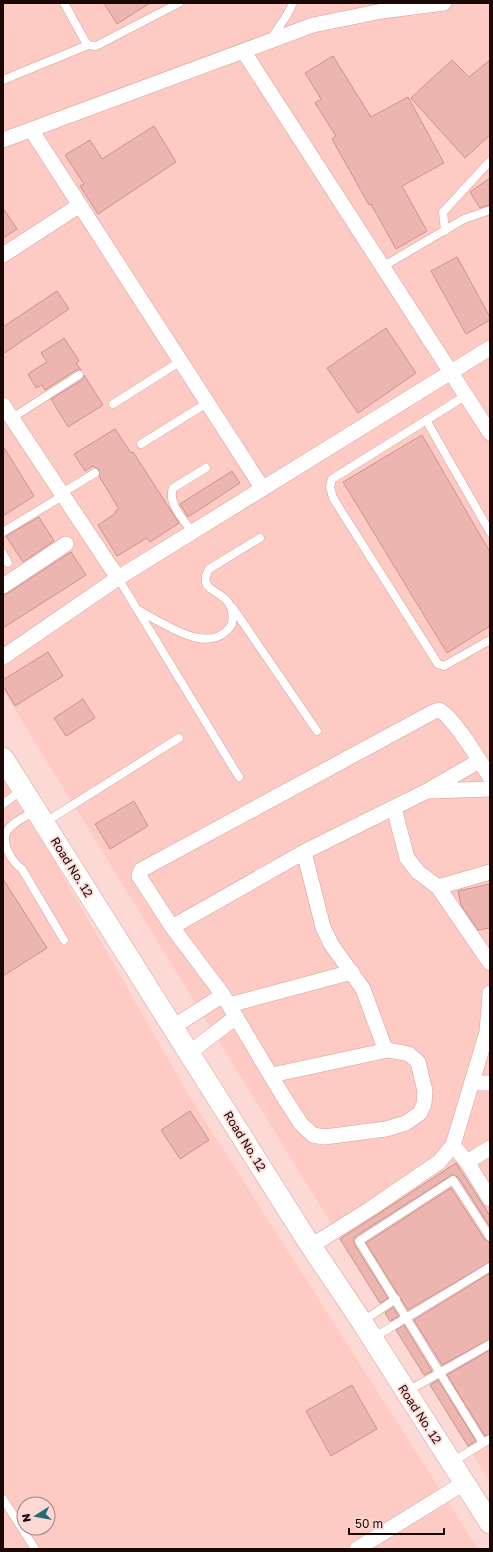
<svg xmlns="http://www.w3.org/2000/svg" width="493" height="1552" viewBox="0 0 493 1552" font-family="'Golos Text',sans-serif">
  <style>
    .built { fill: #fecac4; fill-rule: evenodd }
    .building { fill: #ecb5af; stroke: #c9948e }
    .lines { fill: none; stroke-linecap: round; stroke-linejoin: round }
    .lane-casing { stroke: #d49e99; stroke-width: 9 }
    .street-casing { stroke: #d49e99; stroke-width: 16 }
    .secondary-casing { stroke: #d49e99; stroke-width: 22 }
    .lane { stroke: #fff; stroke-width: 8 }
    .street { stroke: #fff; stroke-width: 15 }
    .secondary { stroke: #fff; stroke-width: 21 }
    .labels { text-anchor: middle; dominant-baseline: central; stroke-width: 3.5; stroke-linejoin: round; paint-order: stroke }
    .street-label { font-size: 12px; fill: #1a0807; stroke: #fcd9d5 }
  </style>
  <rect width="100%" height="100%" fill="#fcd9d5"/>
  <path class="built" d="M3,3H490V1482L3,690Z
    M3,771L191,1099L478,1549H3ZM24,1504H48V1528H24Z"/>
  <path class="building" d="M104,3H150L117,24Z
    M333,56L371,117L408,97L444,163L402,186L427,231L396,249L371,204L369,205L332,139L336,136L315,103L321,99L305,73Z
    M452,60L469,77L490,60V135L465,158L411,98Z
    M154,126L176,162L98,214L80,186L84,184L65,155L90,140L102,159Z
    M490,178V205L480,208L470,192Z
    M3,208L17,229L3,238Z
    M457,257L490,317V320L466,334L431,271Z
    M57,291L69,309L3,354V327Z
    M386,328L416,373L358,413L327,368Z
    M64,338L79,361L76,363L81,370H76L45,390L42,385L36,388L28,374L47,362L41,353Z
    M84,375L103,405L68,427L51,399L82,380Z
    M115,429L131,453L133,452L179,523L150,542L147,538L117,556L98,525L116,513L115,511L119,509L99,476V470L93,466L85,471L74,454Z
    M422,435L490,552V626L447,653L343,482Z
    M3,446L34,496L3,516Z
    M232,471L240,483L188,517L180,504Z
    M39,517L54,541L23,562L6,536Z
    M71,552L86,575L3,628V595L8,593Z
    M48,652L63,676L15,706L3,686V680Z
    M83,699L95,718L66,736L54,718Z
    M134,801L148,826L110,849L95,824Z
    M3,879L47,948L3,976Z
    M490,884V928L478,930L461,905L458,891Z
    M190,1111L209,1140L180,1159L161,1130Z
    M456,1163L490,1216V1227L458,1177L452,1175L356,1236L354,1239V1244L388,1298L380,1303L340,1239Z
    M451,1188L485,1240L490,1242V1262L408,1310L366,1243Z
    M490,1273V1339L442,1365L414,1320Z
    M393,1307L399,1316L390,1321L385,1313Z
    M404,1325L432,1371L424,1375L396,1330Z
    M490,1350V1434L485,1436L447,1375Z
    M438,1380L476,1441L468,1446L430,1385Z
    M352,1385L377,1429L331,1456L306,1411Z"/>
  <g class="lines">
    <g class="lane-casing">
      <path id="lane" d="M64,3L85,41L88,45L96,46L179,3
        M271,39L287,15L293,3
        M3,80L88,45
        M445,231L443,212L490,161
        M382,267L464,219L490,210
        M465,396L332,479L330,487L333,498L438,664L444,666L490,640
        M113,404L181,361
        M12,418L79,375
        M426,420L490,532
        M141,444L207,403
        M62,493L95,473
        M3,532L64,495
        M192,532C184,520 167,503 173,488L206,468
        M3,554L8,563
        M118,578L239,777
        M233,608L317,731
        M140,611C165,624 211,658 232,624C238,585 193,598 209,569L260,538
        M3,804L22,790
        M35,811C27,816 12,822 7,831C0,843 12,862 22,869L64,940
        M44,823L179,738
        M363,1321L396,1299
        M373,1338L490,1267
        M406,1392L490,1344
        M483,1443L359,1241L453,1180L490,1237
        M452,1462L490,1439
        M3,1499L35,1549"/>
    </g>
    <g class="street-casing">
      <path id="street" d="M244,52L490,433
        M32,131L263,489
        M3,140L313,25L382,11L444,3
        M3,255L80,205
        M3,405L118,578
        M3,586L66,544
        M3,657L118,578L490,348
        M479,761L427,791L304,852L172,927L139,876L141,870L433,712L439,710C454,717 480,762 490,777
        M430,791L490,789
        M394,808L407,858L418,872L438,887
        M490,872L438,887L490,963
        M172,927L223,995L280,1091L301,1124L313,1135L324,1137L386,1129L406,1123L420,1113L424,1104L425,1091L418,1062L409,1054L388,1050L384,1046L363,989L331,944L323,927L304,852
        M229,1005L352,972
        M173,1027L223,995
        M189,1053L236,1017
        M272,1075L388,1050
        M472,1083H490
        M453,1145L467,1162L490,1199
        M467,1162L490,1148
        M311,1246L370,1209L439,1162L453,1145L487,1032L490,993
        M357,1549L464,1483"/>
    </g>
    <g class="secondary-casing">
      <path id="secondary" d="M3,758L305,1237L362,1322L490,1523"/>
    </g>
    <use href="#lane" class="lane"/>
    <use href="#street" class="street"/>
    <use href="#secondary" class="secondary"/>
  </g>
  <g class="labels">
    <g class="street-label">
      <text transform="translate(72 867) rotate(58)">Road No. 12</text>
      <text transform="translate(245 1141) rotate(58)">Road No. 12</text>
      <text transform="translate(420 1414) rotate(57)">Road No. 12</text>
    </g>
  </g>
  <rect width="493" height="1552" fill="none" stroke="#1a0807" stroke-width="8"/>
  <g transform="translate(36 1516) rotate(259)"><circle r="19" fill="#fcd9d5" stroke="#a28583"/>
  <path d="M0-3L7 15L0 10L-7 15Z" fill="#236d75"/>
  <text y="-6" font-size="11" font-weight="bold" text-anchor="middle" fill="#1a0807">N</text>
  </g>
  <path d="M349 1528v6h95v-6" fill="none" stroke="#1a0807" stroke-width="2"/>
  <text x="355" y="1528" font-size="12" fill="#1a0807" stroke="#fcd9d5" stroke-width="3" paint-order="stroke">50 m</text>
</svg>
